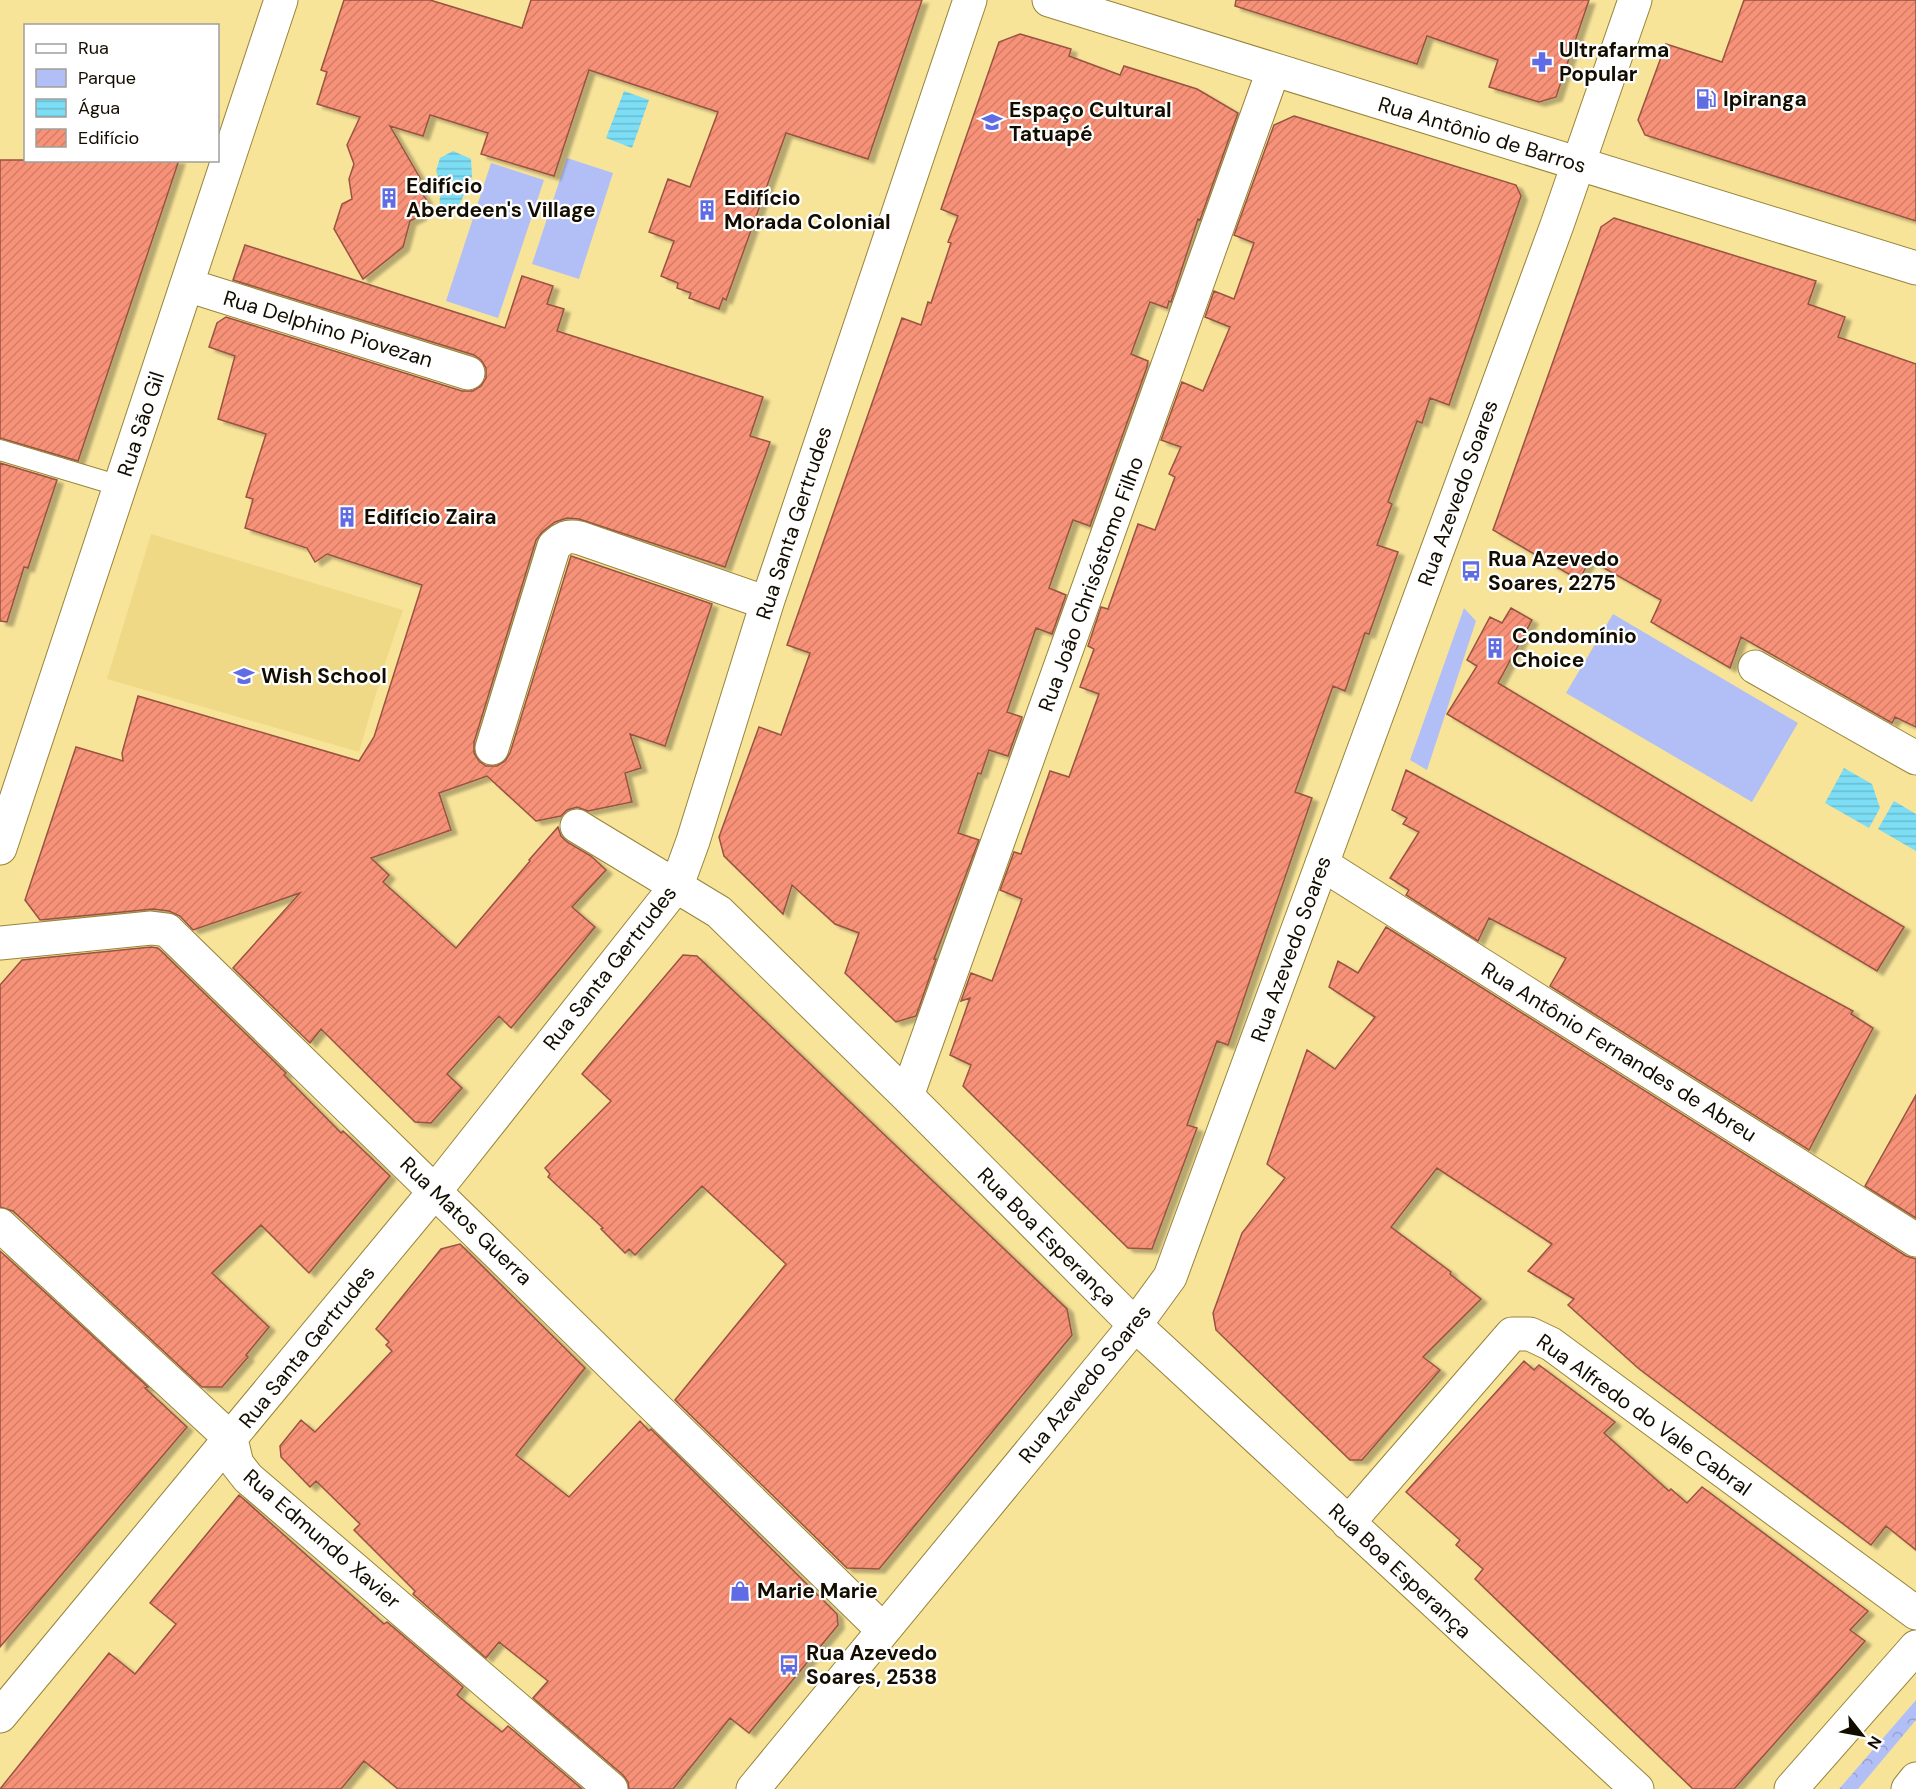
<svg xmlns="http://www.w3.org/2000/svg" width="1916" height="1789" viewBox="0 0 1916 1789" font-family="'DM Sans',sans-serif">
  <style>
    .built { fill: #efd987 }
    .green { fill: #b2bef6 }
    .park { fill: url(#park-crowns) }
    .water { fill: url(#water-rules) }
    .building { fill: url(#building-hatch); stroke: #985342; stroke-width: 1.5; filter: url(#shadow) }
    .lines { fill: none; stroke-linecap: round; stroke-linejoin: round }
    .service-casing { stroke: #97843a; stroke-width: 22 }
    .minor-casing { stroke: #97843a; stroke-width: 35 }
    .tertiary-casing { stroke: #97843a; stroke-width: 35 }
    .secondary-casing { stroke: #97843a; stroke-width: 35 }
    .service { stroke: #fff; stroke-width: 20 }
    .minor { stroke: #fff; stroke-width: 33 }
    .tertiary { stroke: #fff; stroke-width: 33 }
    .secondary { stroke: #fff; stroke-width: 33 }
    .labels { text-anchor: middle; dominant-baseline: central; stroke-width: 4.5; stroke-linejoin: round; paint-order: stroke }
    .poi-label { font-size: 21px; font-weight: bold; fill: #130d00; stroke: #fff; text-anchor: start }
    .street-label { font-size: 21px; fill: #130d00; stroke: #fff }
  </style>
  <defs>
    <pattern id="park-crowns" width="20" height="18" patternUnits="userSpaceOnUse" patternTransform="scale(1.5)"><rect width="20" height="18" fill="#b2bef6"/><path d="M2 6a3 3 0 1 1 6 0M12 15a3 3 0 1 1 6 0" fill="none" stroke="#98a2d1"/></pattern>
    <pattern id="water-rules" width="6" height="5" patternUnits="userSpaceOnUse" patternTransform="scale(1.5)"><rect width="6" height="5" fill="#7cddf4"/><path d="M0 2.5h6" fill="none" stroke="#6abccf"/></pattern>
    <pattern id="building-hatch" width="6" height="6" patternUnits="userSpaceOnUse" patternTransform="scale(1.5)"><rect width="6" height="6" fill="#f79278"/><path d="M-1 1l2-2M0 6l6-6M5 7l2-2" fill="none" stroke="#d37d66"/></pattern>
    <filter id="shadow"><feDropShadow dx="6" dy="4" stdDeviation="1.5" flood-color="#0004"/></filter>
  </defs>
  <rect width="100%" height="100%" fill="#f8e499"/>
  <path class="built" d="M151,534L403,610L382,673L359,752L107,679Z"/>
  <path class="green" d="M567,158L613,173L579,279L532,264Z
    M491,163L544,180L498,318L446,301Z
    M1464,608L1476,621L1427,770L1410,760Z
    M1613,614L1798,723L1752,802L1566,693Z"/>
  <path class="park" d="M1916,1700V1720L1858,1789H1839Z"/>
  <path class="water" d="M624,91L649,100L632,148L606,138Z
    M453,151L471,159L472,176L469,184L457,189L464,195L458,207L447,209L440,205C438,196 443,192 449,187L440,182L436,171L440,158Z
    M1844,768L1872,784L1880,808L1869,828L1825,803Z
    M1894,801L1916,814V851L1878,829Z"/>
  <path class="building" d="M344,0H430L522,28L531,0H922L868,159L786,133L726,300L723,298L719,309L689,298L691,293L677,288L678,283L661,276L674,241L649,232L668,179L690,187L718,112L589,70L554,176L481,154L488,133L430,115L423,136L390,126L420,178L418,187L426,199L420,216L410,221L403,247L363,279L334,229L342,204L352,199L349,179L354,164L347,145L360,117L317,104L327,72L321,70Z
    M1236,0H1589L1556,97L1539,102L1489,87L1498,60L1427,36L1417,64L1235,6Z
    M1744,0H1916V221L1645,135L1638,120L1666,44L1722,62Z
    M1020,34L1071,49L1069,56L1120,75L1124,66L1197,89L1238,113L1200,220L1198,219L1171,302L1169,301L1167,308L1150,302L1131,354L1148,361L1147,367L1090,526L1073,520L1070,528L1049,588L1066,595L1052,634L1036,628L1007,712L1022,717L1008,756L989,750L981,774L978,773L958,833L979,840L934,959H936L916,1016L896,1022L845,973L859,933L835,924L792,885L783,914L724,856L719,837L759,727L781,735L810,653L787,645L902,318L921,325L928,302L931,303L951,243L948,242L958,216L941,209L999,42Z
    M1294,116L1516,185L1521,196L1449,405L1430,398L1422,423L1417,421L1388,502L1392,504L1377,545L1398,552L1369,634L1365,633L1345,691L1333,686L1295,792L1312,798L1228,1045L1217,1041L1187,1125L1197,1128L1152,1249L1128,1248L963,1086L971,1065L950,1055L970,998L961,1001L971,973L992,981L1022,899L1000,890L1014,852L1021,854L1050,771L1069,777L1099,694L1080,687L1094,649L1088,646L1101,607L1108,609L1138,524L1155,530L1175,477L1169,474L1181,447L1161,440L1182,382L1203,391L1230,327L1205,317L1214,291L1234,299L1254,243L1234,235L1274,125Z
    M0,160H179L78,461L0,438Z
    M1614,218L1816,281L1808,304L1845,317L1838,337L1916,364V727L1895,717L1892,723L1741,637L1730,668L1651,622L1661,600L1590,560L1579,580L1493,530L1601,227Z
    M245,245L505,328L522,276L553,286L547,304L564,309L557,331L763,397L750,436L770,442L725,567L579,519L567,518L555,522L542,532L536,540L474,742V753L479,761L486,766H497L505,761L510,753L571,556L712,604L665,746L630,734L641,768L625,773L632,802L588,811L577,807L567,810L561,816L536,821L487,776L439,793L451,830L371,858L389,875L383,882L456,948L530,861L529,860L558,827L561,836L567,842L591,856L606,870L572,907L595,927L511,1028L499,1016L447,1074L462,1088L431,1123L415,1122L321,1029L310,1043L233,968L300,893L193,930L180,916L169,911L153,909L40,920L25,900L76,747L123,761L122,753L138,696L359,761L374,737L422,585L327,554L315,562L307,548L245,528L253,499L246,497L266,434L218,419L235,356L209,347L217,323L226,317L462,391H473L481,386L486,378V368L481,360L474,355L233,280Z
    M0,463L57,480L28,568L24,567L7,622L0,621Z
    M1511,608L1532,620L1498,683L1904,927L1877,971L1447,714L1477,666L1467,660L1490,617L1502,623Z
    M1406,770L1853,1011L1851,1014L1873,1028L1809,1150L1550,986L1566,958L1489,918L1478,941L1406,895L1409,890L1390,878L1419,832L1403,824L1407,818L1392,810Z
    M1386,927L1906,1256L1916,1259V1550L1886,1526L1871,1545L1638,1368L1568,1305L1574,1299L1528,1271L1552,1244L1437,1168L1391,1227L1451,1272L1450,1274L1481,1299L1423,1357L1440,1370L1362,1460H1350L1216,1330L1213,1313L1242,1233L1285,1178L1267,1164L1307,1050L1335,1069L1375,1017L1329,987L1338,961L1358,973Z
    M151,947L158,948L286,1073L284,1075L341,1133L343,1131L390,1176L309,1273L261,1225L212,1273L269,1327L246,1355L248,1357L222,1387H202L13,1211L0,1207V985L22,960Z
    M683,955L697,956L1067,1309L1072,1335L879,1569L847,1568L675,1400L786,1264L702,1186L635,1255L629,1249L625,1253L601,1229L603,1228L548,1177L550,1174L545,1168L611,1101L582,1074Z
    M1916,1095V1218L1865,1186Z
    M460,1244L585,1368L516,1455L569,1497L640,1421L649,1431L651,1429L837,1614L838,1625L749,1733L730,1718L673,1789H629L628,1782L623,1775L533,1698L548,1681L499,1642L486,1658L413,1594L415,1591L354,1530L360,1524L316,1481L310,1487L281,1457L280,1446L301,1420L315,1432L392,1351L386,1345L389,1342L376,1329L441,1249Z
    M0,1251L148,1387L145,1388L187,1427L0,1647Z
    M1524,1361L1534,1370L1539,1365L1615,1422L1604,1433L1669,1491L1671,1489L1687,1503L1702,1487L1868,1611L1850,1630L1865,1641L1734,1789H1693L1475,1579L1483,1569L1456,1545L1460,1540L1406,1492Z
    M239,1495L384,1624L387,1622L463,1687L457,1695L502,1732L508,1726L582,1789H398L364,1761L341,1789H0L109,1653L135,1674L176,1624L150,1603Z"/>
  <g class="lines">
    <g class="service-casing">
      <path id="service" d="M0,450L120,486"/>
    </g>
    <g class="minor-casing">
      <path id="minor" d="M187,285L468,373
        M1755,667L1916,758
        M492,748L554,546C563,538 567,535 580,538L767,603
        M577,826L719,912L907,1096L1135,1325L1637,1789
        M0,848L281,0
        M1322,864L1916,1240
        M0,943L151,928L167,930L883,1630
        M907,1096L1273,71
        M0,1225L231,1439L237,1464L248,1478L611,1789
        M1348,1523L1512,1334H1530L1551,1344L1916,1613
        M0,1716L435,1191L677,885L693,841L767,603L970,0
        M1791,1789L1916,1647
        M1908,1789L1916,1779"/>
    </g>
    <g class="tertiary-casing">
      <path id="tertiary" d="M753,1789L1135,1325L1170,1277L1557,225L1635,0"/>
    </g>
    <g class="secondary-casing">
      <path id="secondary" d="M1049,0L1916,268"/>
    </g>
    <use href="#service" class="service"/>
    <use href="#minor" class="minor"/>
    <use href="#tertiary" class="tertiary"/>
    <use href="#secondary" class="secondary"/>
  </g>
  <defs>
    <g id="pharmacy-bare" transform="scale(1.62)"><path d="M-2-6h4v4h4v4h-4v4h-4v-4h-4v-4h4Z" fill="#606ce3" stroke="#fff" stroke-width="2.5" paint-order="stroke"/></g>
    <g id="fuel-bare" transform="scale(1.62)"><path d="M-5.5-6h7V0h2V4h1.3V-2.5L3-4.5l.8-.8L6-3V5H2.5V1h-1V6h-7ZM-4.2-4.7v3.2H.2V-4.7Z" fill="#606ce3" stroke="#fff" stroke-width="2.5" paint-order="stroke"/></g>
    <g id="university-bare" transform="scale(1.62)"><path d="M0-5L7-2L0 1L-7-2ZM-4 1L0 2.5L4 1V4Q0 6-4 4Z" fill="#606ce3" stroke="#fff" stroke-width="2.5" paint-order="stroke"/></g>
    <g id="building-bare" transform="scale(1.62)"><path d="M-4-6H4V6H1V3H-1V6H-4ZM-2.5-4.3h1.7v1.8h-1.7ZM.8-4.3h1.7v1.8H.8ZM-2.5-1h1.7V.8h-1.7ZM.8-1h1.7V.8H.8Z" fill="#606ce3" stroke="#fff" stroke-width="2.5" paint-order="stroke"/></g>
    <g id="bus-bare" transform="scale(1.62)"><path d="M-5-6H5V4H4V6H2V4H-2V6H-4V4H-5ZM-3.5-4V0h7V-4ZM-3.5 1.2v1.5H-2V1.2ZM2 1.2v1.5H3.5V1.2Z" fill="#606ce3" stroke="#fff" stroke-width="2.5" paint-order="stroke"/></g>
    <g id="school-bare" transform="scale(1.62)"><path d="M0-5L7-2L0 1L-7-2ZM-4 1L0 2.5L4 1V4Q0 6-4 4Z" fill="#606ce3" stroke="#fff" stroke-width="2.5" paint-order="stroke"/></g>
    <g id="shop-bare" transform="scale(1.62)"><path d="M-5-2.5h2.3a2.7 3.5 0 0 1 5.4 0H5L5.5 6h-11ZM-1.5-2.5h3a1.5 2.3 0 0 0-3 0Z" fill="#606ce3" stroke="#fff" stroke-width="2.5" paint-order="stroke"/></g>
  </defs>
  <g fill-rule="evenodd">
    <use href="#pharmacy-bare" x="1542" y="62"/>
    <use href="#fuel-bare" x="1706" y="99"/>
    <use href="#university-bare" x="992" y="122"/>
    <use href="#building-bare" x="389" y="198"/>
    <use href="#building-bare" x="707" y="210"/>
    <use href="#building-bare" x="347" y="517"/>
    <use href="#bus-bare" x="1471" y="571"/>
    <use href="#building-bare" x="1495" y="648"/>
    <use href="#school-bare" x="244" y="676"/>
    <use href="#shop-bare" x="740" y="1591"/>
    <use href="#bus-bare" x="789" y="1665"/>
  </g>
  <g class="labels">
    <g class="poi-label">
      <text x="1559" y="50">Ultrafarma<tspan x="1559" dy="24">Popular</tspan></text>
      <text x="1723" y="99">Ipiranga</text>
      <text x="1009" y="110">Espaço Cultural<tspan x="1009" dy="24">Tatuapé</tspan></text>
      <text x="406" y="186">Edifício<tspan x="406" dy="24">Aberdeen's Village</tspan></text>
      <text x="724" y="198">Edifício<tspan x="724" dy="24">Morada Colonial</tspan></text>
      <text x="364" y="517">Edifício Zaira</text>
      <text x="1488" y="559">Rua Azevedo<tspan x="1488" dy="24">Soares, 2275</tspan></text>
      <text x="1512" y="636">Condomínio<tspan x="1512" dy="24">Choice</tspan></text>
      <text x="261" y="676">Wish School</text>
      <text x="757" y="1591">Marie Marie</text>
      <text x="806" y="1653">Rua Azevedo<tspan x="806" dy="24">Soares, 2538</tspan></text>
    </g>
    <g class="street-label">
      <text transform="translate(1482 135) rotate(17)">Rua Antônio de Barros</text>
      <text transform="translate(328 329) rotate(17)">Rua Delphino Piovezan</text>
      <text transform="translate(141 424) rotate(-72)">Rua São Gil</text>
      <text transform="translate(1458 493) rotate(-70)">Rua Azevedo Soares</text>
      <text transform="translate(794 523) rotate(-72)">Rua Santa Gertrudes</text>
      <text transform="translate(1091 584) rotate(-70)">Rua João Chrisóstomo Filho</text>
      <text transform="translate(1291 949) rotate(-70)">Rua Azevedo Soares</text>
      <text transform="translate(610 968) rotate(-52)">Rua Santa Gertrudes</text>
      <text transform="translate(1619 1052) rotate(32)">Rua Antônio Fernandes de Abreu</text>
      <text transform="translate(466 1221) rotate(44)">Rua Matos Guerra</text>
      <text transform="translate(1047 1237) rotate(45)">Rua Boa Esperança</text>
      <text transform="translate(307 1347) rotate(-51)">Rua Santa Gertrudes</text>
      <text transform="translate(1085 1384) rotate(-51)">Rua Azevedo Soares</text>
      <text transform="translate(1644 1415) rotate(36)">Rua Alfredo do Vale Cabral</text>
      <text transform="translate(322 1539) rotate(41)">Rua Edmundo Xavier</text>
      <text transform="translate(1400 1571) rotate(43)">Rua Boa Esperança</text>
    </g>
  </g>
  <rect x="24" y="24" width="195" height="138" fill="#ffffff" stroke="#a19e99" stroke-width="1.5"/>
  <rect x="36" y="44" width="30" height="9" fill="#ffffff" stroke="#a19e99" stroke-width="1.5"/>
  <text x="78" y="54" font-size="18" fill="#130d00">Rua</text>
  <rect x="36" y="69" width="30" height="18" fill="#b2bef6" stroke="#a19e99" stroke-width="1.5"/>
  <text x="78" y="84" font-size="18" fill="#130d00">Parque</text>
  <rect x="36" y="99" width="30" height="18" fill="url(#water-rules)" stroke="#a19e99" stroke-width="1.5"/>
  <text x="78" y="114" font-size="18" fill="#130d00">Água</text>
  <rect x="36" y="129" width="30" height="18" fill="url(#building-hatch)" stroke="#a19e99" stroke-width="1.5"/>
  <text x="78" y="144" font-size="18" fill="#130d00">Edifício</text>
  <g transform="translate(1862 1735) rotate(121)" stroke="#ffffff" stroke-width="4.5" paint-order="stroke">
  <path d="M0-4.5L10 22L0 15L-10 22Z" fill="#130d00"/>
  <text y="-9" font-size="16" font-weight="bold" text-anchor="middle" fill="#130d00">N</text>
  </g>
</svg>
